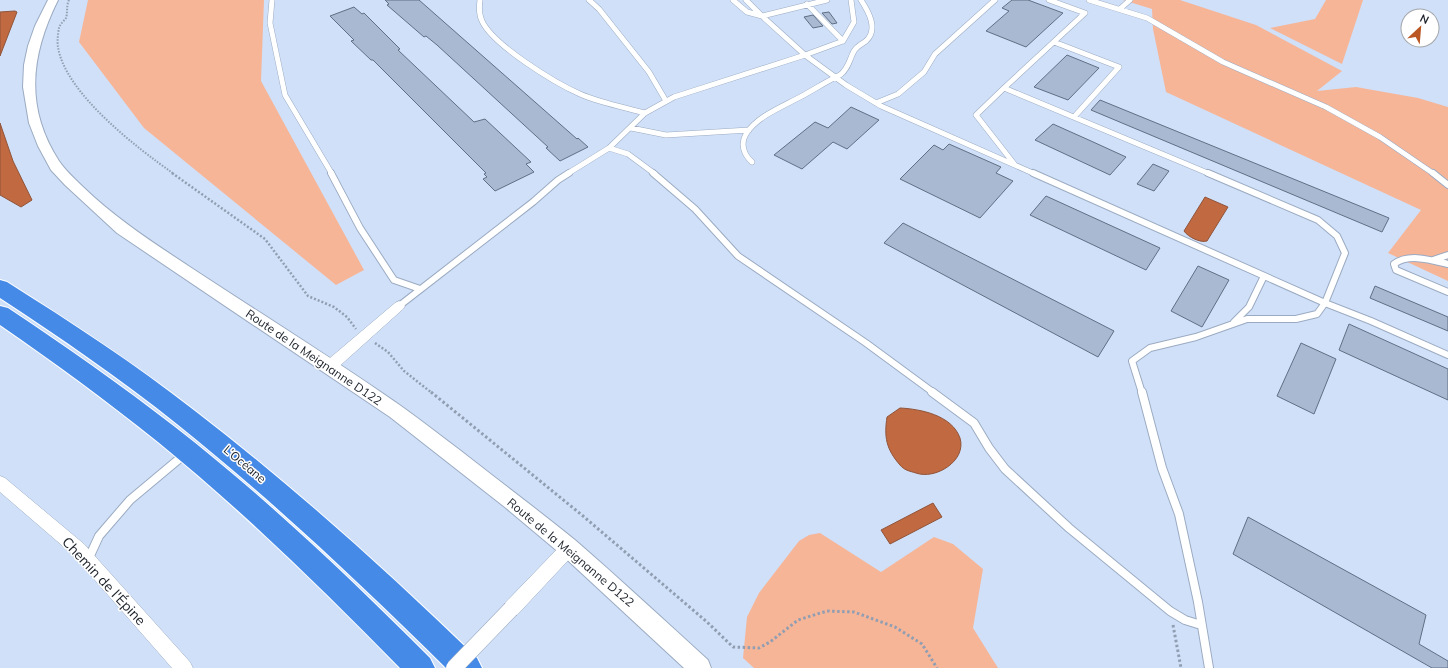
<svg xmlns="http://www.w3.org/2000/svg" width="1448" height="668" viewBox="0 0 1448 668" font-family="Mulish,sans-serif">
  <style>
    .green { fill: #f7b598 }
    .water { fill: #c16940; stroke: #90543a }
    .building { fill: #a9b9d1; stroke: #606f84 }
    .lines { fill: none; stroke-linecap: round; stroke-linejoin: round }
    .service-far2-casing { stroke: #9babc2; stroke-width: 6 }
    .service-far1-casing { stroke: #9babc2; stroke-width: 8 }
    .service-casing { stroke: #9babc2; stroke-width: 10 }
    .minor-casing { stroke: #9babc2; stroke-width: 1 }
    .tertiary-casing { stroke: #9babc2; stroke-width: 2 }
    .motorway-casing { stroke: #fff; stroke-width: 2 }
    .path-far2 { stroke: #919eb1; stroke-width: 2; stroke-dasharray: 1.5 1.5; stroke-linecap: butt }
    .path-far1 { stroke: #919eb1; stroke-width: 2.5; stroke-dasharray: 2 2; stroke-linecap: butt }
    .path { stroke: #919eb1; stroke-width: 3; stroke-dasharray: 2.5 2.5; stroke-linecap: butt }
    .service-far2 { stroke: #fff; stroke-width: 5 }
    .service-far1 { stroke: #fff; stroke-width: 6 }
    .service { stroke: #fff; stroke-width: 8 }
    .minor { fill: #fff; fill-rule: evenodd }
    .tertiary { fill: #fff; fill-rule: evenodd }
    .motorway { fill: #468ae8; fill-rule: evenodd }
    .minor-bridge-casing { stroke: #9babc2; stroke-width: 17; stroke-linecap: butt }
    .minor-bridge { stroke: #fff; stroke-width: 16 }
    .labels { text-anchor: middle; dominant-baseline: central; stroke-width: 3; stroke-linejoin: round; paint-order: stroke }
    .street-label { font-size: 12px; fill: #1c222b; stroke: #fff }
    .near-street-label { font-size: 14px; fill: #1c222b; stroke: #fff }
  </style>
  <rect width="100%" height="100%" fill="#cfe0f8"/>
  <path class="green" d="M88,0H264L261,81L364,270L336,285L144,128L79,42Z
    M1123,0H1180L1256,25L1342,71L1317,91L1356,87L1418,98L1448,107V281L1388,253L1421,210L1166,92L1153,29L1152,9Z
    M1326,0H1363L1342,64L1270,28L1315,19Z
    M820,533L881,572L934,537L953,544L983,569L973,628L998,668H754L743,658L747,617L759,593L799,541L809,535Z"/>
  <path class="water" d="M15,11L17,12L0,56V12Z
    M0,123L13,161L32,200L21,207L0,195Z
    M1205,197L1228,207L1207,241C1200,243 1188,237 1184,231Z
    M900,408C920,409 952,415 960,438C967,461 935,480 916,473C909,471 904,470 900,465C886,449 884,437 887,417Z
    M933,503L942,517L890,544L881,530Z"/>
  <path class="building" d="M385,0H419L577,139L578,138L588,147L560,161L546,148L548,147L437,45L426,36L424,37L387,5L389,4Z
    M1012,0H1028L1063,13L1026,47L986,31L1009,11L1002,8Z
    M354,7L362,14L364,13L400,49L398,50L474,122L485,119L531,162L526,164L534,172L495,191L483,179L487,177L484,174L486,173L373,60H371L351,41L354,40L330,16Z
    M829,12L837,23L832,24L822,13Z
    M813,15L823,26L813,28L804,17Z
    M1067,55L1099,68L1068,100L1034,87Z
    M1100,100L1389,218L1382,232L1091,110Z
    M851,107L879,120L847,149L833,142L802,169L774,155L815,122L828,128Z
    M1053,124L1091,141L1126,157L1110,175L1035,140Z
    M949,144L1001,167L996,173L1013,181L980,218L900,179L934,145L943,150Z
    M1153,164L1169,171L1154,191L1137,184Z
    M1046,196L1160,248L1146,270L1030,215Z
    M903,223L1114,331L1098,357L884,243Z
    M1198,266L1229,280L1202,327L1171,311Z
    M1375,286L1448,317V331L1370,298Z
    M1349,324L1448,369V400L1339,350Z
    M1301,343L1336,359L1314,414L1277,396Z
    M1248,517L1426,615L1419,644L1448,661V668H1432L1233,554Z"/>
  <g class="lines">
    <g class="service-far2-casing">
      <path id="service-far2" d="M272,0L270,23L285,95L332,174
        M480,0C479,7 479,15 482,21C493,45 555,83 580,94C601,103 623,107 645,113
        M589,0L599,9L649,72L666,101
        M733,0L747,12L762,16
        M746,0L762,16
        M827,0L762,16L805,55L843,41L854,22L851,0
        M1089,0L1147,18L1223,62L1326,107L1380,137L1434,174
        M807,4L843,41
        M1121,8L1130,0
        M1054,42L1119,67L1074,117
        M1004,88L1085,13L1049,0
        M876,103L898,94L924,72L935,54L995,0
        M631,128L666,135L749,130
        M609,148L645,113L674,97L805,55L846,85L881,106L1035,174
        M752,162C744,155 740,144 746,134C757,116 784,106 802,96C815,89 827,81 840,75C849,68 849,60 854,51C857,46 862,44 866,41C879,29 868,11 861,0
        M1015,165L976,115L1004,88L1210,174
        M567,174L609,148L628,154L655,174"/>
    </g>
    <g class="service-far1-casing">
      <path id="service-far1" d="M331,173L360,228L394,280L420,289
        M653,173L695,209L738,256L866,343L934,393
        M1033,173L1325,303L1345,253L1337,236L1318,220L1208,173
        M1433,173L1448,185
        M1433,260L1448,255
        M1448,264C1431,260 1409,253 1394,264L1396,270L1448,292
        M399,306L533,202L558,180L569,173
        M1234,322L1249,307L1264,276
        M1142,393L1132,361L1150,348L1196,337L1247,319H1296L1317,314L1325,303L1371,321L1448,355"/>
    </g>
    <g class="service-casing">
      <path id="service" d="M932,392L974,423L989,448L1005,469L1069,528L1170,611L1185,620L1201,625
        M1142,392L1162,468L1179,514L1198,602L1209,668
        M88,560L99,536L130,500L185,454"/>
    </g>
    <g class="minor-casing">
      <path id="minor" d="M399,301L403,303L405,306L403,309L334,371L329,372L324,371L322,367L324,363L395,303Z
        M0,476L5,478L84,544L190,662L193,668H172L72,554L0,492Z
        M569,540L575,543L577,548L575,553L517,615L511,617L505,615L503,609L505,603L563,543Z"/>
    </g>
    <g class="tertiary-casing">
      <path id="tertiary" d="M48,0H58C31,54 24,107 59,161C65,170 74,178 82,186C115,218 152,242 190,267C260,313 332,358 401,406C422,421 441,436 461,451C499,481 538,510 575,540C620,579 664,620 708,660L711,668H684L562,555L506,508L390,417L117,233L65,185L51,170L38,146L29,123L23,87L24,65L28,46L35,26Z"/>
    </g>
    <g class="motorway-casing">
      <path id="motorway" d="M0,280L7,282C72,323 135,364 195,411C294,487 387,571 477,658L482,668H446C360,583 272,500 177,424C121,379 61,338 0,298Z
        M0,306L8,308C65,346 121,385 175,427C266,498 349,577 430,658L435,668H400C323,589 244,512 158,442C107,401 54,362 0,325Z"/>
    </g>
    <path class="path-far2" d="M69,0C66,6 68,12 66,18C64,21 60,24 59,28C58,33 57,42 58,47C65,93 137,148 174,174"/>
    <path class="path-far1" d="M172,173L265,239L308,296L334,307L347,317L356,329
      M375,343L388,352L404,371L432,393"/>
    <path class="path" d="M431,392L583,516L707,622L733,647L759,648L770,642L798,620L827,611L854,612L895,627L922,644L937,668
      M1173,625L1181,668"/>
    <use href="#service-far2" class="service-far2"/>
    <use href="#service-far1" class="service-far1"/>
    <use href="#service" class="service"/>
    <use href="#minor" class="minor"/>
    <use href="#tertiary" class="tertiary"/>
    <use href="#motorway" class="motorway"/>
    <g class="minor-bridge-casing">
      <path id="minor-bridge" d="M454,668L511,609"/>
    </g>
    <use href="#minor-bridge" class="minor-bridge"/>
  </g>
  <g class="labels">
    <g class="street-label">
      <text transform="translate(314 357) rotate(34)">Route de la Meignanne D122</text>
      <text transform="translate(245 464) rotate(40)">L’Océane</text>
      <text transform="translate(571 552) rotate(40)">Route de la Meignanne D122</text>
    </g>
    <g class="near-street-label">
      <text transform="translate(104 581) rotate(47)">Chemin de l'Épine</text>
    </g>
  </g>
  <g transform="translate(1420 28) rotate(26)"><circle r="19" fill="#ffffff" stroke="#a4a7aa"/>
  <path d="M0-3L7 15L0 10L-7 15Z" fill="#bb5723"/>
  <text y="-6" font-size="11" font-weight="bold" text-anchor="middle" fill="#1c222b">N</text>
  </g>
</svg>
